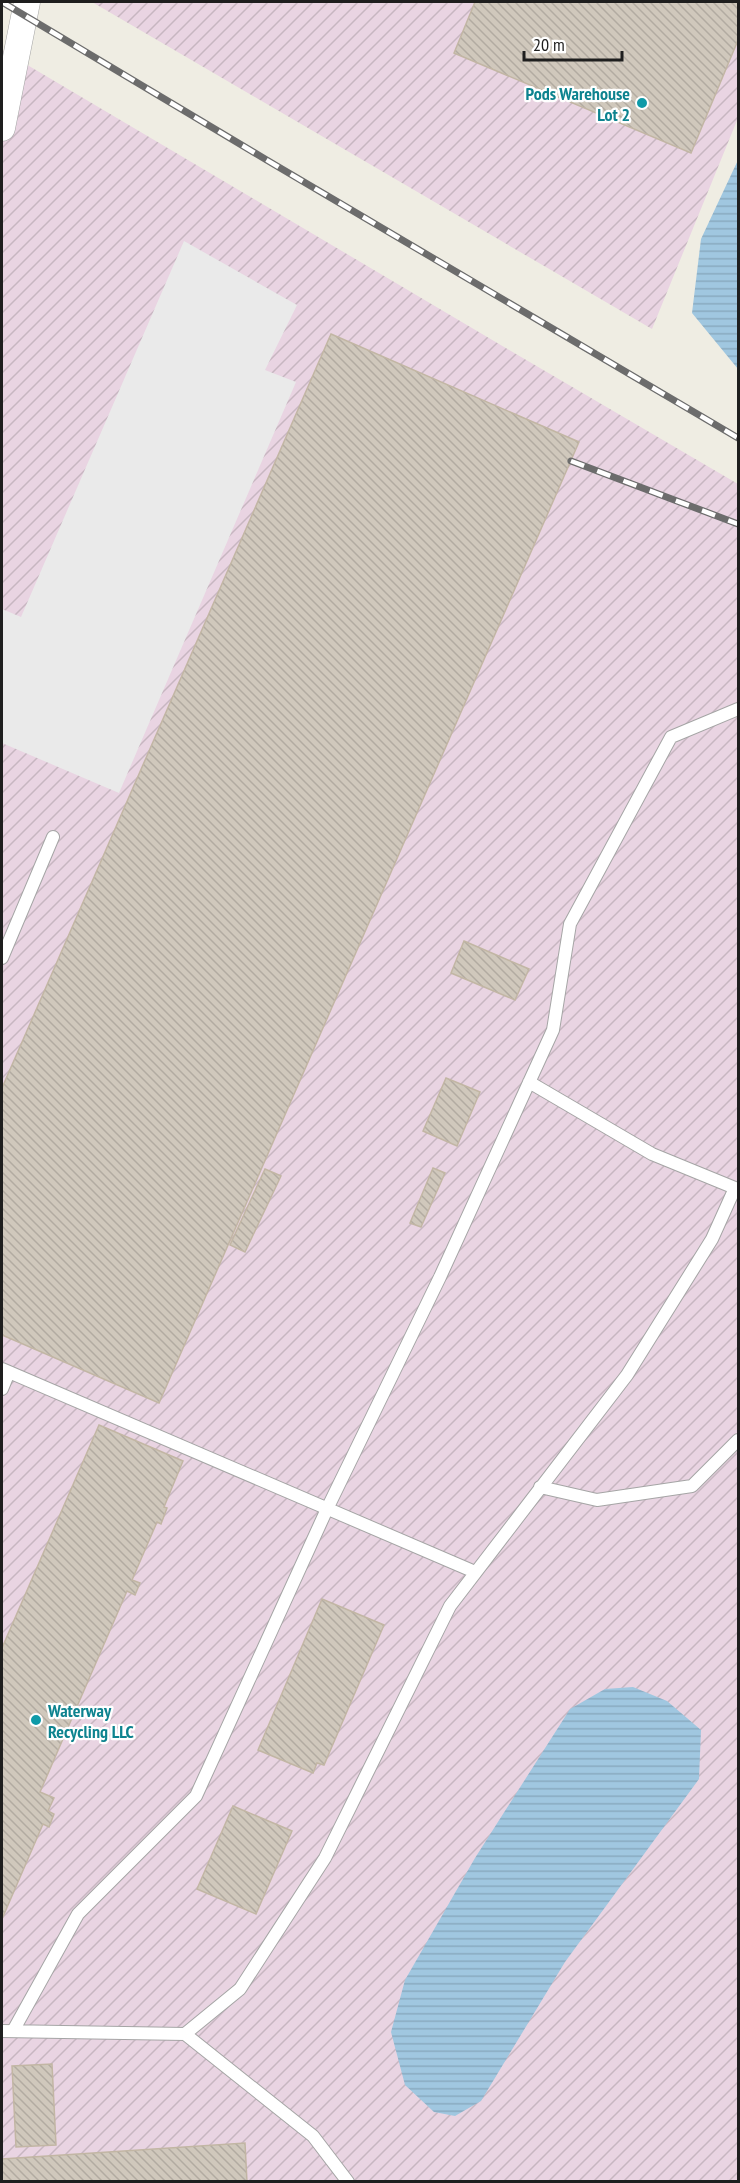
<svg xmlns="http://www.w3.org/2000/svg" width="740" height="2183" viewBox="0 0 740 2183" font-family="'PT Sans Narrow',sans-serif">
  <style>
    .industrial { fill: url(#industrial-furrows) }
    .parking { fill: #eaeaea }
    .water { fill: url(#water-rules) }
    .building { fill: url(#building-back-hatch); stroke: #c2b6a4; stroke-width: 1.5 }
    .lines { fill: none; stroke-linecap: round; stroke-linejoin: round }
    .lane-casing { stroke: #a5a5a5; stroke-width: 14 }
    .street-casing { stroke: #a5a5a5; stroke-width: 27 }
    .lane { stroke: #fff; stroke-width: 12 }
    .street { stroke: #fff; stroke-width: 26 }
    .rail-casing { stroke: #6c6c6c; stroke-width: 7 }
    .rail { stroke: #fff; stroke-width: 4.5; stroke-dasharray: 14; stroke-linecap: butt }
    .culture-dot { fill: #0f9aa8; stroke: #fff; stroke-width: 2 }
    .labels { text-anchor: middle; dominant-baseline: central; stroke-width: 4.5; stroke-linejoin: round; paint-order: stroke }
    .culture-label { font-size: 18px; font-weight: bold; fill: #0d838f; stroke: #fff; text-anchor: end }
  </style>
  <defs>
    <pattern id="industrial-furrows" width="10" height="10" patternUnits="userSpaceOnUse" patternTransform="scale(1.5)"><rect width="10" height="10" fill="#e9d4e2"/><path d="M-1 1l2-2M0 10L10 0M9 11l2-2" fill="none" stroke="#c7b6c1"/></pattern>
    <pattern id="water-rules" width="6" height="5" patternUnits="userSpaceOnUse" patternTransform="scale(1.5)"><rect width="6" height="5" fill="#a0c7e0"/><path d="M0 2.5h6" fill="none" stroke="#89aac0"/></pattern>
    <pattern id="building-back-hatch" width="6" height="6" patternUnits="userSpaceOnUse" patternTransform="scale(1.5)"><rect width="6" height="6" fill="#d0c8bc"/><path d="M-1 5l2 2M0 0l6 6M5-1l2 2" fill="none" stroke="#b2aba1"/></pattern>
  </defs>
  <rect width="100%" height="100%" fill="#efede3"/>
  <path class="industrial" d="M92,2H738V118L652,329Z
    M2,50L516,354L738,484V2181L2,2182Z"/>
  <path class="parking" d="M184,241L297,305L265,370L296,382L119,793L2,743V609L21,617Z"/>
  <path class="water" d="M738,160V369L692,313L701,239Z
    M633,1687L667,1701L701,1730L699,1779L565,1962L481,2101L455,2116L434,2112L405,2085L391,2032L405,1980L475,1858L570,1709L605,1689Z"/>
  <path class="building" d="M475,2H738V40L691,153L454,53Z
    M331,334L579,442L159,1403L2,1335V1088Z
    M464,941L529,969L515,1000L451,973Z
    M446,1078L480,1092L457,1146L423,1131Z
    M433,1168L445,1173L421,1227L410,1223Z
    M265,1169L281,1176L245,1252L230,1245Z
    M99,1425L183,1461L164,1507L167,1508L161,1524L157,1522L132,1580L140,1583L135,1595L127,1591L40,1792L54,1798L48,1811L54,1814L49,1827L43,1824L2,1919V1648Z
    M322,1599L384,1625L324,1765L317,1763L313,1773L258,1750Z
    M233,1806L292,1831L256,1914L197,1889Z
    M52,2064L56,2145L16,2147L12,2066Z
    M245,2143L247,2182H2V2159Z"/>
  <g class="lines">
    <g class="lane-casing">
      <path id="lane" d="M2,958L53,837
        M529,1082L652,1154L735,1188
        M2,1369L475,1572
        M2,1389L9,1372
        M540,1487L597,1500L692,1486L738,1440
        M2,2031L185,2034L240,1989L325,1858L450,1606L627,1375L712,1239L735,1188L738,1189
        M13,2031L78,1914L196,1796L327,1509L440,1277L553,1030L570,924L671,737L738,709
        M185,2034L313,2136L348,2182"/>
    </g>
    <g class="street-casing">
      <path id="street" d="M2,128L27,2"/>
    </g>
    <use href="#lane" class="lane"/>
    <use href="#street" class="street"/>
    <g class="rail-casing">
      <path id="rail" d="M2,2L265,159L738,438
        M571,461L738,524"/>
    </g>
    <use href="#rail" class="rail"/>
  </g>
  <g class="culture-dot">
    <circle cx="642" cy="103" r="6"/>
    <circle cx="36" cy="1720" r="6"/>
  </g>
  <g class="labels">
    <g class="culture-label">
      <text x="630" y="93">Pods Warehouse<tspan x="630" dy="21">Lot 2</tspan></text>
      <text x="48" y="1710" text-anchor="start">Waterway<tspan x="48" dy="21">Recycling LLC</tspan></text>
    </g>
  </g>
  <rect width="740" height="2183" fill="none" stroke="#1e1e1e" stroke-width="6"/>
  <path d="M524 51v9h98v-9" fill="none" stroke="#1e1e1e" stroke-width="3"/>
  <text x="533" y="51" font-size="18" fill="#1e1e1e" stroke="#ffffff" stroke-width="4.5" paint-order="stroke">20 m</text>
</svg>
